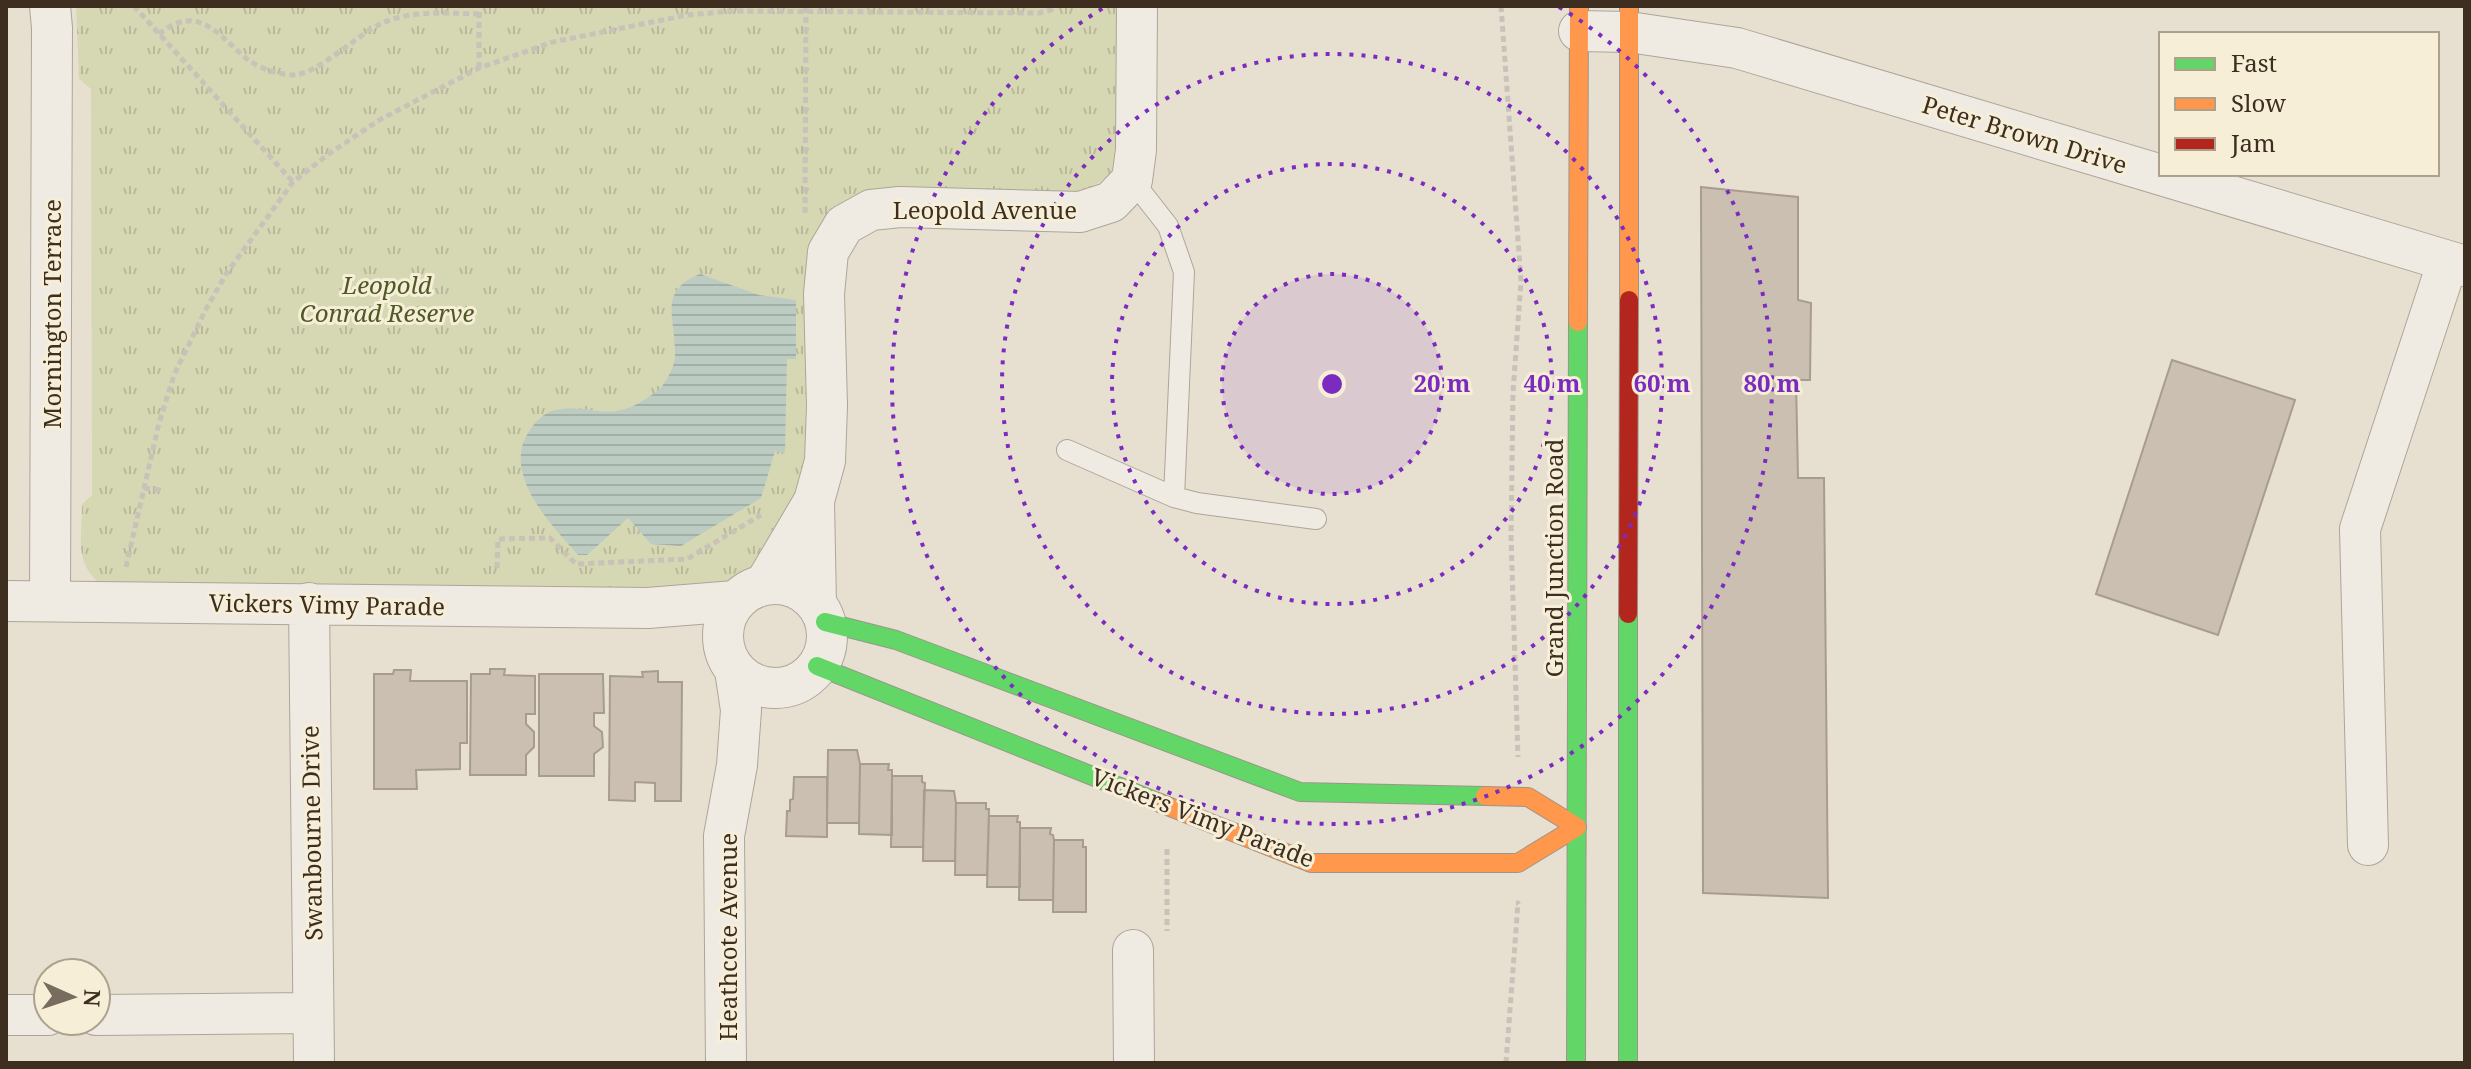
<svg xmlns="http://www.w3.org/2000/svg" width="2471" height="1069" viewBox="0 0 2471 1069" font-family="'Noto Serif',serif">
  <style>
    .park { fill: url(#park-tufts) }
    .water { fill: url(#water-rules) }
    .building { fill: #cbbfb2; stroke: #a89c90; stroke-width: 2 }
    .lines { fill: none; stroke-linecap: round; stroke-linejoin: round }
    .lane-casing { stroke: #ada599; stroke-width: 22 }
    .street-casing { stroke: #ada599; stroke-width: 42 }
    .fast-casing { stroke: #9c958a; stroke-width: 20 }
    .slow-casing { stroke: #9c958a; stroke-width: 20 }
    .jam-casing { stroke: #9c958a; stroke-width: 20 }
    .path { stroke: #c8c2b9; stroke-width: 5; stroke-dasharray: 6 4; stroke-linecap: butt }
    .lane { stroke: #efebe3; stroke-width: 20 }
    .street { stroke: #efebe3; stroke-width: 40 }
    .fast { stroke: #63d668; stroke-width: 18 }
    .slow { stroke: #ff974d; stroke-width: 18 }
    .jam { stroke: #b3261e; stroke-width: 18 }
    .ring { fill: none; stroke: #7b2cbf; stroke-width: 4; stroke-dasharray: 4 8 }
    .labels { text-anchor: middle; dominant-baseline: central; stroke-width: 6; stroke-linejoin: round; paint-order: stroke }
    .street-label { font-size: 24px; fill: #3d2e20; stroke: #f7eed8 }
    .park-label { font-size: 24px; font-style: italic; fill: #4d5a26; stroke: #f7eed8 }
    .centre { fill: #7b2cbf; stroke: #f7eed8; stroke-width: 4 }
    .ring-label { font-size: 24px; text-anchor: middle; font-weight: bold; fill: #7b2cbf; stroke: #f7eed8; stroke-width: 6; stroke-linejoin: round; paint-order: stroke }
  </style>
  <defs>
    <pattern id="park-tufts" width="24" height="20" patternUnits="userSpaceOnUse" patternTransform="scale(2)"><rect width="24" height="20" fill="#d6d7b3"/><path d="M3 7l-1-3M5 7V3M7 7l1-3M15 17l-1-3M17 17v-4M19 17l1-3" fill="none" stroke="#b9b99a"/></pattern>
    <pattern id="water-rules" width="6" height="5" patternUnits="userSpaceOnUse" patternTransform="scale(2)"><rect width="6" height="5" fill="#bcccc2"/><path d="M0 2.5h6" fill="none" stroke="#a2b0a6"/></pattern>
  </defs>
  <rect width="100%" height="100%" fill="#e7e0d1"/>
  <path class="park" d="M76,6H1128L1120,162C1107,178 1095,187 1076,194L844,208L818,472L770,576L732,591L105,588C73,564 82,540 82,504L92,495L91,89L79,79Z"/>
  <path class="water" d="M700,274L759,295L796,300V359H787L785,453L775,451L761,498L681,546L651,544L628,518L587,555H578C552,525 502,476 528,433C534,423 543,413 555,410C589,402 607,424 644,400C651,395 658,392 663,385C670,375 676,364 675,351C675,317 658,291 700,274Z"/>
  <path class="building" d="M1701,187L1798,197V300L1811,303L1810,380H1796L1798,478H1824L1828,898L1703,893Z
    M2172,360L2295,400L2218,635L2096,594Z
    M490,669H505L504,675L535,676V714H526V724L534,732V747L526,755V775H470L471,674H490Z
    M394,670H411L410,681H467V743H460V769L416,770L417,789H374V674H393Z
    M658,671V682H682L681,801H655V783L635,782V801L609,800L610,676L643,677L642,672Z
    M539,674H603L604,713H594V726L602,732L603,747L594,754V776H539Z
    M828,750H857L860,764L859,823H827Z
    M860,764H889L888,770H892V835L859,834Z
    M892,776H922V782L925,783L923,847H891Z
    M794,777H827V837L786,836L787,811H790V800L793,799Z
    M924,790L954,791L956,803L955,861H923Z
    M956,803H986V809H989L987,875H955Z
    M989,816H1018L1017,822H1020V887H987Z
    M1020,828H1051L1050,834L1053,835L1054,840L1053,900H1019Z
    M1054,840H1083V847H1086V912H1053Z"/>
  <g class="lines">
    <g class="lane-casing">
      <path id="lane" d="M1132,180L1168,226L1184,272L1174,497
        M1067,450L1174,497L1197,503L1316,519"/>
    </g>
    <g class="street-casing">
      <path id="street" d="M50,6L52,28L50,600
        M1579,31L1629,32L1737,48L2465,266
        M765,584L814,501
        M723 636a52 52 0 1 1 104 0a52 52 0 1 1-104 0Z
        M6,601L648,608L735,601
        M309,603L314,1063
        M816,604L814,501L825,461L827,406L824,294L828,252L844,225L871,210L900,207L1080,212L1111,202L1132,180L1136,150L1137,6
        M2368,845L2360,529L2448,261
        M1133,950L1134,1063
        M6,1015H48
        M96,1015L313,1013
        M726,1063L724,836L737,765L741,710L735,670"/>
    </g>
    <g class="fast-casing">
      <path id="fast" d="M825,622L896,640L1300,792L1485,796
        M817,666L1160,803
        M1576,1063L1578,322
        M1628,1063V614"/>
    </g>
    <g class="slow-casing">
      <path id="slow" d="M1629,300V6
        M1578,322L1579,6
        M1160,803L1311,863H1518L1577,827L1528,797L1485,796"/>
    </g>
    <g class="jam-casing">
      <path id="jam" d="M1628,614L1629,300"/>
    </g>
    <path class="path" d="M134,6L293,182
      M1501,6L1521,281L1513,392L1511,536L1518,757
      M159,34C167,28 176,22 186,21C210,18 230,46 247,59C261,69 276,74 293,75C317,75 358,34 382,23C413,10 446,13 479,14
      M479,68V6
      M805,213L806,6
      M144,488L160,490
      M126,567L159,423L174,375L205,311L226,274L293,182L330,153L381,119L479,68L553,42L687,15L733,11L1039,13L1051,10L1057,6
      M497,568L498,539L550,538L576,564L687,559L761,515
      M1167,849V931
      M1506,1063L1518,903H1516"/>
    <use href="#lane" class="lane"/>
    <use href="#street" class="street"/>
    <use href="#fast" class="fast"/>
    <use href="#slow" class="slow"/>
    <use href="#jam" class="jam"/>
  </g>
  <circle cx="1332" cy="384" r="110" fill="#7b2cbf" fill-opacity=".12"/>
  <g class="ring">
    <circle cx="1332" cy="384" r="110"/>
    <circle cx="1332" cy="384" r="220"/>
    <circle cx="1332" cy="384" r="330"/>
    <path d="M1559 7A440 440 0 1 1 1105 7"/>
  </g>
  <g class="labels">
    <g class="street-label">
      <text transform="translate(2025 134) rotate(17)">Peter Brown Drive</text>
      <text x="985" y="209">Leopold Avenue</text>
      <text transform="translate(51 314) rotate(-90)">Mornington Terrace</text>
      <text transform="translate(1553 558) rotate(-90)">Grand Junction Road</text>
      <text transform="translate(327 604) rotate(1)">Vickers Vimy Parade</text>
      <text transform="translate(1203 817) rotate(21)">Vickers Vimy Parade</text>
      <text transform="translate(311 833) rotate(-91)">Swanbourne Drive</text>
      <text transform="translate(727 937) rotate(-90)">Heathcote Avenue</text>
    </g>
    <g class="park-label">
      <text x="387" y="284">Leopold<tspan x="387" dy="28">Conrad Reserve</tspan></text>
    </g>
  </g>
  <circle cx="1332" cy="384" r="12" class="centre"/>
  <g class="ring-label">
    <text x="1442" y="392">20 m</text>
    <text x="1552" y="392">40 m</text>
    <text x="1662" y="392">60 m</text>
    <text x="1772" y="392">80 m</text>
  </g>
  <rect width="2471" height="1069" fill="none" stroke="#3d2e20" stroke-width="16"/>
  <rect x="2159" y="32" width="280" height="144" fill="#f7eed8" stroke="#ada18e" stroke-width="2"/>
  <rect x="2175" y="58" width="40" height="12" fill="#63d668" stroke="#ada18e" stroke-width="2"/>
  <text x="2231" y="72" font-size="24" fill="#3d2e20">Fast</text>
  <rect x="2175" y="98" width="40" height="12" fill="#ff974d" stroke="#ada18e" stroke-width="2"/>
  <text x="2231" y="112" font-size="24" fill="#3d2e20">Slow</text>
  <rect x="2175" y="138" width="40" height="12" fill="#b3261e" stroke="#ada18e" stroke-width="2"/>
  <text x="2231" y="152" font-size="24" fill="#3d2e20">Jam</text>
  <g transform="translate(72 997) rotate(93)"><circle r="38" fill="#f7eed8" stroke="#ada18e" stroke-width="2"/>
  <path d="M0-6L14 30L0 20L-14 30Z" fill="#786c5e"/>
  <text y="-12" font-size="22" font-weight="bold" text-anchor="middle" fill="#3d2e20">N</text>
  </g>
</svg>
